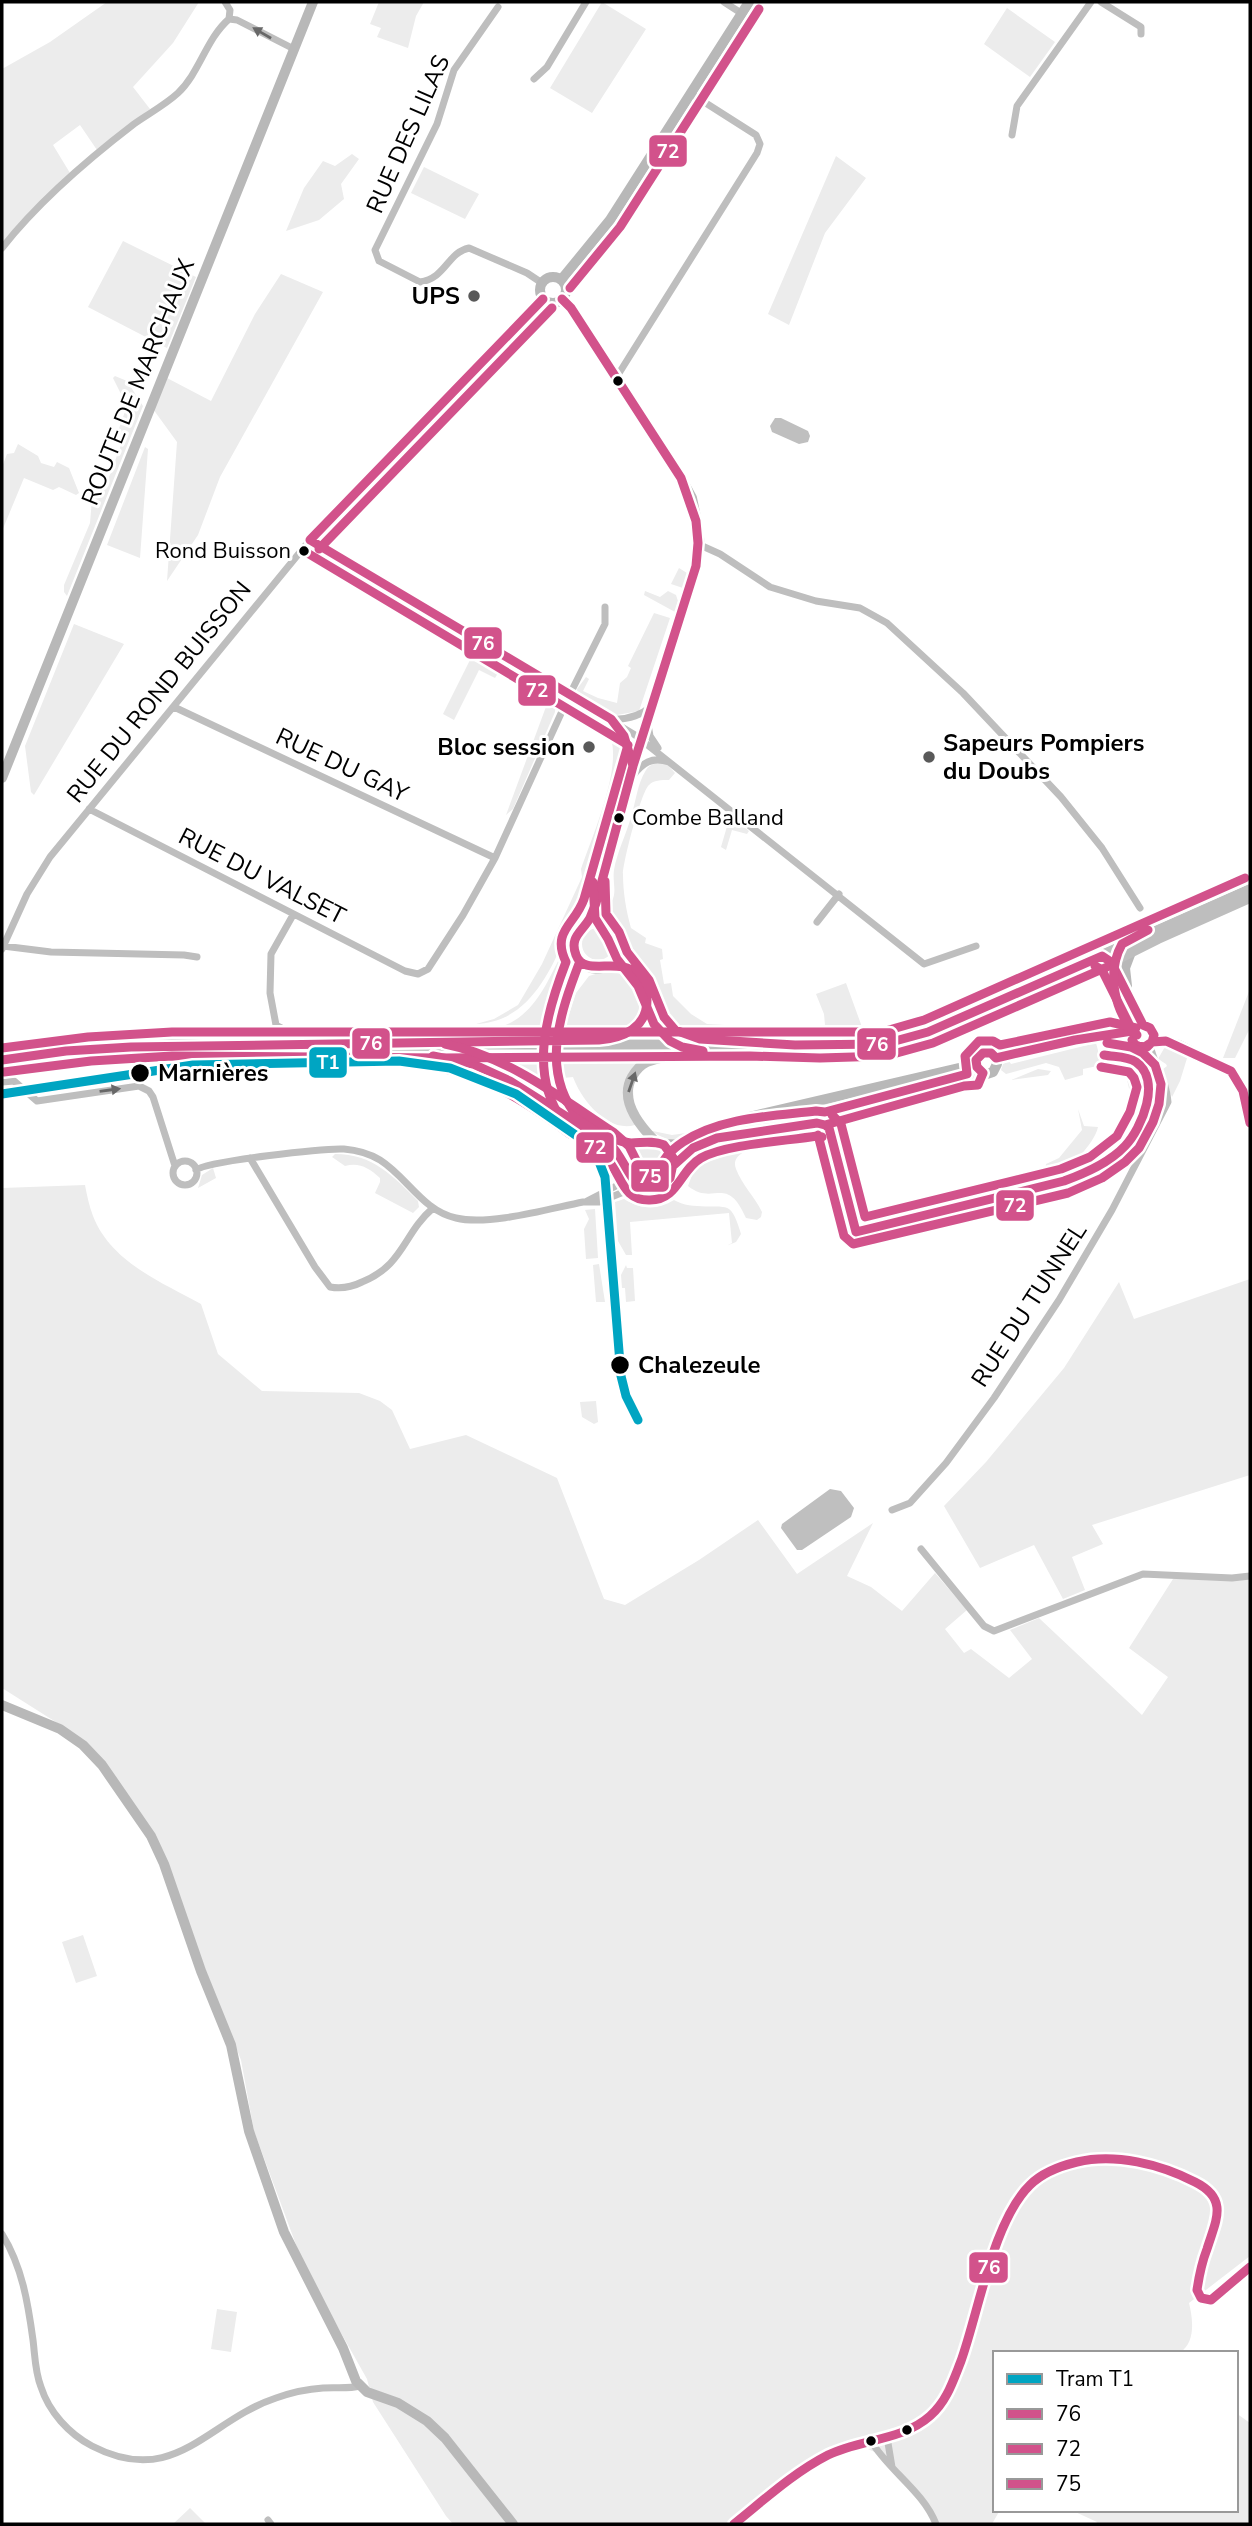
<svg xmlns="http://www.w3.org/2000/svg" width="1252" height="2526" viewBox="0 0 1252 2526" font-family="'Nunito Sans',sans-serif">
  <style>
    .green { fill: #ececec }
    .water { fill: #bfbfbf }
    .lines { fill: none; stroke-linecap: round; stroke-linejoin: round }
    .street { stroke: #bebebe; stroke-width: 7 }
    .secondary { stroke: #b8b8b8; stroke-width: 10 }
    .primary { stroke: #bebebe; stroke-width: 10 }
    .bus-1-casing { stroke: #fff; stroke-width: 14 }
    .bus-2-casing { stroke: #fff; stroke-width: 14 }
    .bus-3-casing { stroke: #fff; stroke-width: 14 }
    .bus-1 { stroke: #d2528b; stroke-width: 9 }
    .bus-2 { stroke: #d2528b; stroke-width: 9 }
    .bus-3 { stroke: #d2528b; stroke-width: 9 }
    .tram-1-casing { stroke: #fff; stroke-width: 14 }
    .tram-1 { stroke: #00a5c2; stroke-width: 9 }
    .oneway { fill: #686868 }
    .poi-dot { fill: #595959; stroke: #fff; stroke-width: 2.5 }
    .bus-dot { fill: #000; stroke: #fff; stroke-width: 2.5 }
    .labels { text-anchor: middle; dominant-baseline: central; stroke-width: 6; stroke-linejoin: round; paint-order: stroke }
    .bus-label { font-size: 22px; fill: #000; stroke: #fff; text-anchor: end }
    .street-label { font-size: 24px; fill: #000; stroke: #fff }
    .poi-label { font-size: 24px; font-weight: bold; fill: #000; stroke: #fff; text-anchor: end }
    .stop-label { font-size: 24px; font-weight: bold; fill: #000; stroke: #fff; text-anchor: start }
    .line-badge { stroke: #fff; stroke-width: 2.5 }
    .badge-label { font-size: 19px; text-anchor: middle; font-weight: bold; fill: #fff }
  </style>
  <rect width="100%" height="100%" fill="#fff"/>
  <path class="green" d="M107,2H199L173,43L133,87L150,109L97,150L80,125L53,145L70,173L29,212L2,243V69L50,42Z
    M379,2H424L416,16L408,48L377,37L381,28L370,24Z
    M602,2L646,29L592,113L550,88Z
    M1007,8L1055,42L1030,77L984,44Z
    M352,154L359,159L341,184L344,199L319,220L286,231L304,188L323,161L335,166Z
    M836,156L866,178L825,233L789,325L768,314Z
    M424,167L479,194L465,219L411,193Z
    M123,241L196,277L167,348L88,307Z
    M281,274L323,292L220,477L198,535L167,581L177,442L153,409L167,378L211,401L255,314Z
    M115,376L127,381L143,406L67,596L64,592V585L90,523L93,487L96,483L106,485L121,445L117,434L127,406L113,378Z
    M18,444L38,456L41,463L54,467L57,462L69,468L79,493L76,495L59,487L53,490L24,478L2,531V467L7,454L14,453Z
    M145,447L148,449L140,558L107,545Z
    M679,568L687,573L683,588L671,584Z
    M645,591L660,597L668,591L676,595L678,601L675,612L644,595Z
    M654,613L670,618L639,711L617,715L578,697L577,689L586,677L589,679L583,691L598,698L617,703L620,683L627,677L631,668L628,666Z
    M74,624L124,644L34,795L31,792L25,746Z
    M445,630L475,648L478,654L506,666L551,694L556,700L555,712L513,809L506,815L547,704L545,700L498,673L495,678L479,670L454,720L443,714L473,654L464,650L466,645L443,633Z
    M600,718C614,727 624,737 624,755L584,910C573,920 569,927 564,940C546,981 524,1022 476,1024L494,1019L518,1005L542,964L582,877L581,869C592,837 621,771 611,739C609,732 603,727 598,722Z
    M665,762L675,773L669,780C661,780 654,780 649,785C641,792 623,862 623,874C623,892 626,910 631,928L646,938L645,943L662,949L663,959L660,960L664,984L671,983L673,996L691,1014L707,1024L725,1025L724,1037C705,1036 690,1034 674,1023L628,947C624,927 614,923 608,906C619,896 612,883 614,870C617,852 626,835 631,817C636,802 637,784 646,770C650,763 658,763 665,762Z
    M730,816L749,831L747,834L732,830L726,850L721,847Z
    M582 944a16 16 0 1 1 32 0a16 16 0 1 1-32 0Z
    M562,953L566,954L567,961L557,987L550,1032H541L538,1036L448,1030C462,1030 479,1032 493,1029C532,1021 546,985 562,953Z
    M615,968L630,972L643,991V1000L635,1021L611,1036H566L563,1033L576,993L589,976Z
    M846,983L862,1027L860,1034L826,1036L824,1014L816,994Z
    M1250,989V1028L1235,1058H1223Z
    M650,995L686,1039H621C643,1031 648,1017 650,995Z
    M1096,1043L1102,1065L1083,1069V1075L1065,1080L1059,1067L1046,1063L1006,1074L1001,1070L1003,1064L1009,1061L1011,1064Z
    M1166,1045L1188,1055L1180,1081L1172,1097L1162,1070L1167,1066L1166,1064L1158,1059Z
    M545,1055V1060H548L545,1071L548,1073L551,1091H556L565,1111L490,1066L462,1056Z
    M563,1056L645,1057L632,1070L635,1125C607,1133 581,1099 573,1077L563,1078L561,1060H563Z
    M1123,1062L1134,1067L1145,1081L1143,1092L1134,1110Z
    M1038,1069L1051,1071L1048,1075L1011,1080Z
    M963,1071H973L977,1074V1078L974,1081L833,1117L746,1131L742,1128L756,1119Z
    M1078,1109L1084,1126L1098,1127C1095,1143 1065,1176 1048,1177L1045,1173L1046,1164L1059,1158L1082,1130Z
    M808,1128L821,1130V1136C805,1139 725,1142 736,1169C742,1185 755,1197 762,1212L761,1217L757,1220L746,1218C726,1173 714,1207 688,1186L698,1159L721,1144Z
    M648,1130L672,1135L693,1132L695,1140L672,1142Z
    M631 1164a19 19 0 1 1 38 0a19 19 0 1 1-38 0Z
    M335,1154C373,1154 393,1176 418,1201L419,1207L413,1213L375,1193L380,1182V1178C369,1168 359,1162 345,1166L332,1157Z
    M213,1168L216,1178L198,1188L202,1175Z
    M85,1185C87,1195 89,1206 93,1216C111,1262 161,1282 201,1304L218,1354L262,1391L359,1393L380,1401L392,1410L410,1449L466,1435L557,1478L604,1599L625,1605L699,1560L758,1520L797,1574L873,1523L847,1576L871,1587L902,1611L935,1573L967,1610L945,1629L964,1653L971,1649L1009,1678L1032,1659L1010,1630L1039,1618L1142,1715L1168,1677L1129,1648L1173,1579H1250V2256L1189,2303C1193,2319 1196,2343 1179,2353H995V2510H1000L992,2524H939L877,2453L863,2447L846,2451L822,2462L740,2524H453L446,2516L373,2402L367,2379L305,2269L254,2131L241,2060L149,1826L96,1752L70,1731L2,1688V1188Z
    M624,1199C640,1209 657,1211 674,1200C692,1211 721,1203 729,1209C735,1213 739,1228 741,1234L736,1242L726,1246L732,1243L729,1213L630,1222L632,1255H626L618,1241L615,1202Z
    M595,1209L598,1258L586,1259L584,1229L589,1219L585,1210Z
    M599,1264L605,1302H596L593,1265Z
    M626,1265L627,1268H633L635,1301L626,1302L625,1288H622L621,1275Z
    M1250,1279V1475L1092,1525L1103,1544L1072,1557L1085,1590L1063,1599L1034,1545L980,1568L944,1506L986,1462L1064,1368L1119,1282L1134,1319Z
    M596,1401L598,1422L594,1424L582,1417L580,1402Z
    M83,1935L97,1976L76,1983L62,1942Z
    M217,2309L237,2312L231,2352L211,2349Z
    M1236,2413L1250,2423V2524H1096L1097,2522L1071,2510H1236Z
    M190,2508L206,2524H173Z"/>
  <path class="water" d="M775,418H781L808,431L810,436L808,442L799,444L772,432L770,426Z
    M830,1489L841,1491L854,1508L851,1517L802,1550H797L781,1528L782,1524Z"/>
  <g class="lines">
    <path class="street" d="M225,2L230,10L229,19
      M724,2L741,13
      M1101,2L1141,27V34
      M498,7L454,70L437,124L375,250L379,261L420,282C446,278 447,253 469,248L527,273L542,283
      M229,19L237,20L294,49
      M534,79L547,67L586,2
      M1012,135L1017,106L1091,2
      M2,248C39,201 87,160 134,124C148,114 165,105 178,93C200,72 206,39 229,19
      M616,378L757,153L760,144L756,135L690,93
      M310,540L635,735L924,964L976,946
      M700,545L720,554L770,587L816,601L860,608L887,623L963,693L1061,797L1102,848L1140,908
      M174,707L495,858
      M612,719C628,720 640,716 652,706
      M616,725L624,736L633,765
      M648,725L650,736L658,748
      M632,777C642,763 652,756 669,762
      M89,809L405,971L418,974L428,969L463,915L495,858L569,696L605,624V607
      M293,915L271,954L270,993L276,1025L293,1034L434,1032L524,1040
      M817,922L839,894
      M3,946L51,952L184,955L197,957
      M2,949L27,894L50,857L310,540L543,299
      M2,1082L14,1081L37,1101L139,1086L149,1091L153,1097L175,1166
      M250,1158L315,1267L330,1287C341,1289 352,1287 362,1282C404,1265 403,1234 433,1208
      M173 1173a12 12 0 1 1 24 0a12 12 0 1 1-24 0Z
      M196,1170C207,1161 326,1148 344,1149C356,1150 370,1154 380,1160C407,1177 423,1211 456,1218C489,1226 548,1209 583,1202H599L631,1189L642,1188
      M587,1201L618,1185L626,1168
      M892,1510L910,1503L946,1463L994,1398L1059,1300L1112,1210L1168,1102C1167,1081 1154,1065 1150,1045
      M921,1549L984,1626L994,1631L1143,1574L1232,1578L1250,1576
      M2,2234C22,2266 28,2303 33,2340C35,2356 35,2372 41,2387C49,2412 69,2434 92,2446C175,2489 207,2421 276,2398C290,2393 307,2389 323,2388C335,2387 348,2389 360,2386
      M887,2437L892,2467
      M871,2441C889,2471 923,2491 936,2524
      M268,2520L271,2524"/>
    <path class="secondary" d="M540 290a13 13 0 1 1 26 0a13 13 0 1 1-26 0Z
      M561,280L610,220L749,2
      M562,299L571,308L681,478L692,498L697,522L700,545L696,566L633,766L596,903L588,921
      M2,778L313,2
      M605,884C604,895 603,906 607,917C610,924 617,927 620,934C627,948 617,965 602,968C563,976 564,905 610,922
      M1102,960L1103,966L1136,1027
      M1107,960L1111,962L1143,1025L1152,1031V1042L1143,1048L1136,1046L1132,1040V1032
      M1127,986L1125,968L1131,952
      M1152,1042L1166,1041L1179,1045L1231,1071L1243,1091L1250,1123
      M2,1053L47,1050
      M432,1055C488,1059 533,1096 579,1126C591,1134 605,1139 615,1149C625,1159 625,1177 637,1184C649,1192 661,1188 670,1178L674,1159C662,1129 642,1148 621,1141C600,1135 581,1116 566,1101
      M996,1058L997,1064L993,1072L987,1074L978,1070L976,1060L983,1053H991L996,1058L1075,1040L1132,1032
      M568,1105C545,1059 561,1006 580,961
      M663,1144L688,1145L749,1117L976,1064
      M626,1164L631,1149L640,1142
      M674,1165L698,1146
      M2,1705L60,1729L83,1745L102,1765L151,1836L164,1864L201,1971L231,2045L249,2131L284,2232L343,2348L356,2381L367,2392L398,2403L427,2421L445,2438L513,2524
      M734,2524C764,2501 794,2473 828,2455C865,2435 913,2442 941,2404C949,2393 954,2378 959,2365C977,2319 985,2270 1005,2225C1012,2209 1020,2192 1034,2181C1051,2168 1077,2160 1098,2159C1125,2157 1209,2174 1217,2203C1221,2220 1209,2238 1205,2254C1202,2266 1199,2278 1197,2290L1198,2296L1205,2300L1216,2297L1250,2267"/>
    <path class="primary" d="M622,945C630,958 642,968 649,981C665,1010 662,1033 701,1039
      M605,1039C664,1033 656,959 609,965
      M690,1050L799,1053
      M829,1053L887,1051L929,1041L1088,974L1158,939L1250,898
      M2,1060L90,1049L172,1044L867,1045L884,1044L928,1032L1250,889
      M2,1069L48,1061L103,1057L442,1051
      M655,1141C639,1125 619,1100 632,1077C636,1070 640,1065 647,1062C663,1055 680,1055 696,1053"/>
    <g class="bus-1-casing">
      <path id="bus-1" d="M310,540L611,719L624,736L633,766
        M310,540L543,299
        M605,881L606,914L619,932L627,952L649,980L664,1017L675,1030L700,1039L795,1045L884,1044L928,1032L1102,956L1111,962L1143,1025L1150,1028L1154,1035L1152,1042L1147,1047L1136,1046L1132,1040
        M1134,1044L1143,1048L1152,1042L1166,1041L1231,1071L1243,1091L1250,1123
        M433,1056L473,1064L510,1081L610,1144C629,1162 635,1211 670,1178L674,1159L664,1145C652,1140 642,1143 631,1143C604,1141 583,1118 566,1101
        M2,1060L66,1051L131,1047L599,1040C623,1038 647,1028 647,1000C646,991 644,982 638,975C620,955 584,978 576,955C569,937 582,932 590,918C592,913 594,908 596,903L633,766L696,566L698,543L696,521L681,478L571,308L562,299
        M579,1119C539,1072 560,1013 580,961
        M825,1125L829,1128L856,1232L1064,1181C1086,1173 1109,1163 1125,1146C1142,1128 1162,1080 1136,1062C1127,1056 1114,1057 1104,1055
        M674,1165L693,1148L717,1138L817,1123L825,1125L964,1086L978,1085L983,1073L977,1067L976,1060L983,1053H991L996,1058L1075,1040L1132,1031
        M1197,2290L1201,2298L1211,2300L1250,2267
        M734,2524C764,2500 793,2473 828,2455C860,2439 902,2441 930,2416C947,2401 953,2381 961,2361C979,2311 993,2221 1030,2185C1042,2173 1060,2166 1077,2162C1115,2153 1160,2164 1195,2182C1229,2199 1216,2220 1207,2249C1202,2262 1199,2276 1197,2290"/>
    </g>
    <g class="bus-2-casing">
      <path id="bus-2" d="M570,288L620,227L759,9
        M319,549L552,308
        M304,551L628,745L584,899C575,925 551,931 566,962C547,1011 528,1074 563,1121C575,1137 595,1144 607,1159C622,1175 622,1201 650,1200C678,1200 680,1170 701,1158C726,1144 787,1141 817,1136L822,1137
        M593,882L595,918L608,939L617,959L638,986L654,1024L670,1041L682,1047L703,1051
        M1095,966L1102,970L1131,1028
        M441,1068C490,1078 530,1105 570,1134
        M4,1072L91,1061L172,1056L441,1058L750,1056L820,1058L886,1056L933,1043L1107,967
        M818,1135L844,1236L853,1244L1068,1193L1102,1178L1125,1162L1139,1148L1153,1122L1159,1104L1161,1084L1155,1065L1143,1053L1131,1047L1107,1043"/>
    </g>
    <g class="bus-3-casing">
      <path id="bus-3" d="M1137,1035C1114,1012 1106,973 1122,944L1148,930
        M445,1044C507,1056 561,1098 613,1132L629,1146L642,1172L650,1176C661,1173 660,1164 667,1156C671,1151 677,1146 683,1142C721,1117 773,1116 816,1111L825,1112L967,1074L965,1056L979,1041H993L1000,1045L1110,1022L1136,1028
        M2,1048L88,1037L172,1032H882L924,1020L1245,878
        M832,1115L841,1124L865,1217L1061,1169L1090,1157L1117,1136L1130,1112L1137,1087L1134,1078L1129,1072L1101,1067"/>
    </g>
    <use href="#bus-1" class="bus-1"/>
    <use href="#bus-2" class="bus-2"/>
    <use href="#bus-3" class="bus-3"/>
    <g class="tram-1-casing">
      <path id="tram-1" d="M2,1094L193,1065L399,1061L450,1068L516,1094L577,1136L598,1159L605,1177L621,1376L626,1396L638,1420"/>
    </g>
    <use href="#tram-1" class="tram-1"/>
  </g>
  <defs><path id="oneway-solid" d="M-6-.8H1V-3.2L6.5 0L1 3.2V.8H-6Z" transform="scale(1.75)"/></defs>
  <g class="oneway">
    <use href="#oneway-solid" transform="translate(262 33) rotate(-150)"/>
    <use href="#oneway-solid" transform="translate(632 1082) rotate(-71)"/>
    <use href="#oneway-solid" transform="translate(110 1090) rotate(-8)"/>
  </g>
  <g class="poi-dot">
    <circle cx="474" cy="296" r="7"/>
    <circle cx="589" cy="747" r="7"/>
    <circle cx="929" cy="757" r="7"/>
  </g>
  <g class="bus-dot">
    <circle cx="618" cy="381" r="6"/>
    <circle cx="304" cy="551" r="6"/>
    <circle cx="619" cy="818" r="6"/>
    <circle cx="140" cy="1073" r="10"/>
    <circle cx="620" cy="1365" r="10"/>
    <circle cx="907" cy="2430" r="6"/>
    <circle cx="871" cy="2441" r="6"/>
  </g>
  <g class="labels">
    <g class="bus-label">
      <text x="291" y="551">Rond Buisson</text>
      <text x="632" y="818" text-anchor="start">Combe Balland</text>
    </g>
    <g class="street-label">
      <text transform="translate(408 134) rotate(-66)">RUE DES LILAS</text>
      <text transform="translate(138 382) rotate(-68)">ROUTE DE MARCHAUX</text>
      <text transform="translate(159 692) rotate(-51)">RUE DU ROND BUISSON</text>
      <text transform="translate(342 765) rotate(25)">RUE DU GAY</text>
      <text transform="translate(262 876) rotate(27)">RUE DU VALSET</text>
      <text transform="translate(1029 1305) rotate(-57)">RUE DU TUNNEL</text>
    </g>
    <g class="poi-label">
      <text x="460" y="296">UPS</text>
      <text x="943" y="743" text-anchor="start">Sapeurs Pompiers<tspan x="943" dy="28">du Doubs</tspan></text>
      <text x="575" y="747">Bloc session</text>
    </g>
    <g class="stop-label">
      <text x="158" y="1073">Marnières</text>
      <text x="638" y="1365">Chalezeule</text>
    </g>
  </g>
  <g class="line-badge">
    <rect x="648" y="134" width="40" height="34" rx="7" fill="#d2528b"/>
    <rect x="463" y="626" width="40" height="34" rx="7" fill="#d2528b"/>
    <rect x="517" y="674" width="40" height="33" rx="7" fill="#d2528b"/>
    <rect x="351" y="1027" width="40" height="33" rx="7" fill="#d2528b"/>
    <rect x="856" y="1027" width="41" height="34" rx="7" fill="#d2528b"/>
    <rect x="308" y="1046" width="40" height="33" rx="7" fill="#00a5c2"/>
    <rect x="575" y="1131" width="40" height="33" rx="7" fill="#d2528b"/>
    <rect x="630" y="1159" width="40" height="34" rx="7" fill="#d2528b"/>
    <rect x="995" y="1189" width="40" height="33" rx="7" fill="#d2528b"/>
    <rect x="968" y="2251" width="41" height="33" rx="7" fill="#d2528b"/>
  </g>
  <g class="badge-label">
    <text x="668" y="158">72</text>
    <text x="483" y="650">76</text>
    <text x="537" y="697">72</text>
    <text x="371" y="1050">76</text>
    <text x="877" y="1051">76</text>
    <text x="328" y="1069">T1</text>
    <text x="595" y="1154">72</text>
    <text x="650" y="1183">75</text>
    <text x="1015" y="1212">72</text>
    <text x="989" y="2274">76</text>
  </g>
  <rect width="1252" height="2526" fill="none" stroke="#000000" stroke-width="7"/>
  <rect x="993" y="2351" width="245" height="161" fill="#ffffff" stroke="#999999" stroke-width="2"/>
  <rect x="1007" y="2374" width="35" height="10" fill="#00a5c2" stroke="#999999" stroke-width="2"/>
  <text x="1056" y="2386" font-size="21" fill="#000000">Tram T1</text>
  <rect x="1007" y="2409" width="35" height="10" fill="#d2528b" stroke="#999999" stroke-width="2"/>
  <text x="1056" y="2421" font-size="21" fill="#000000">76</text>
  <rect x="1007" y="2444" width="35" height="10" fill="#d2528b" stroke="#999999" stroke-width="2"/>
  <text x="1056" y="2456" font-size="21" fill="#000000">72</text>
  <rect x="1007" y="2479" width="35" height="10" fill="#d2528b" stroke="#999999" stroke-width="2"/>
  <text x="1056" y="2491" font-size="21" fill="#000000">75</text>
</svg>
